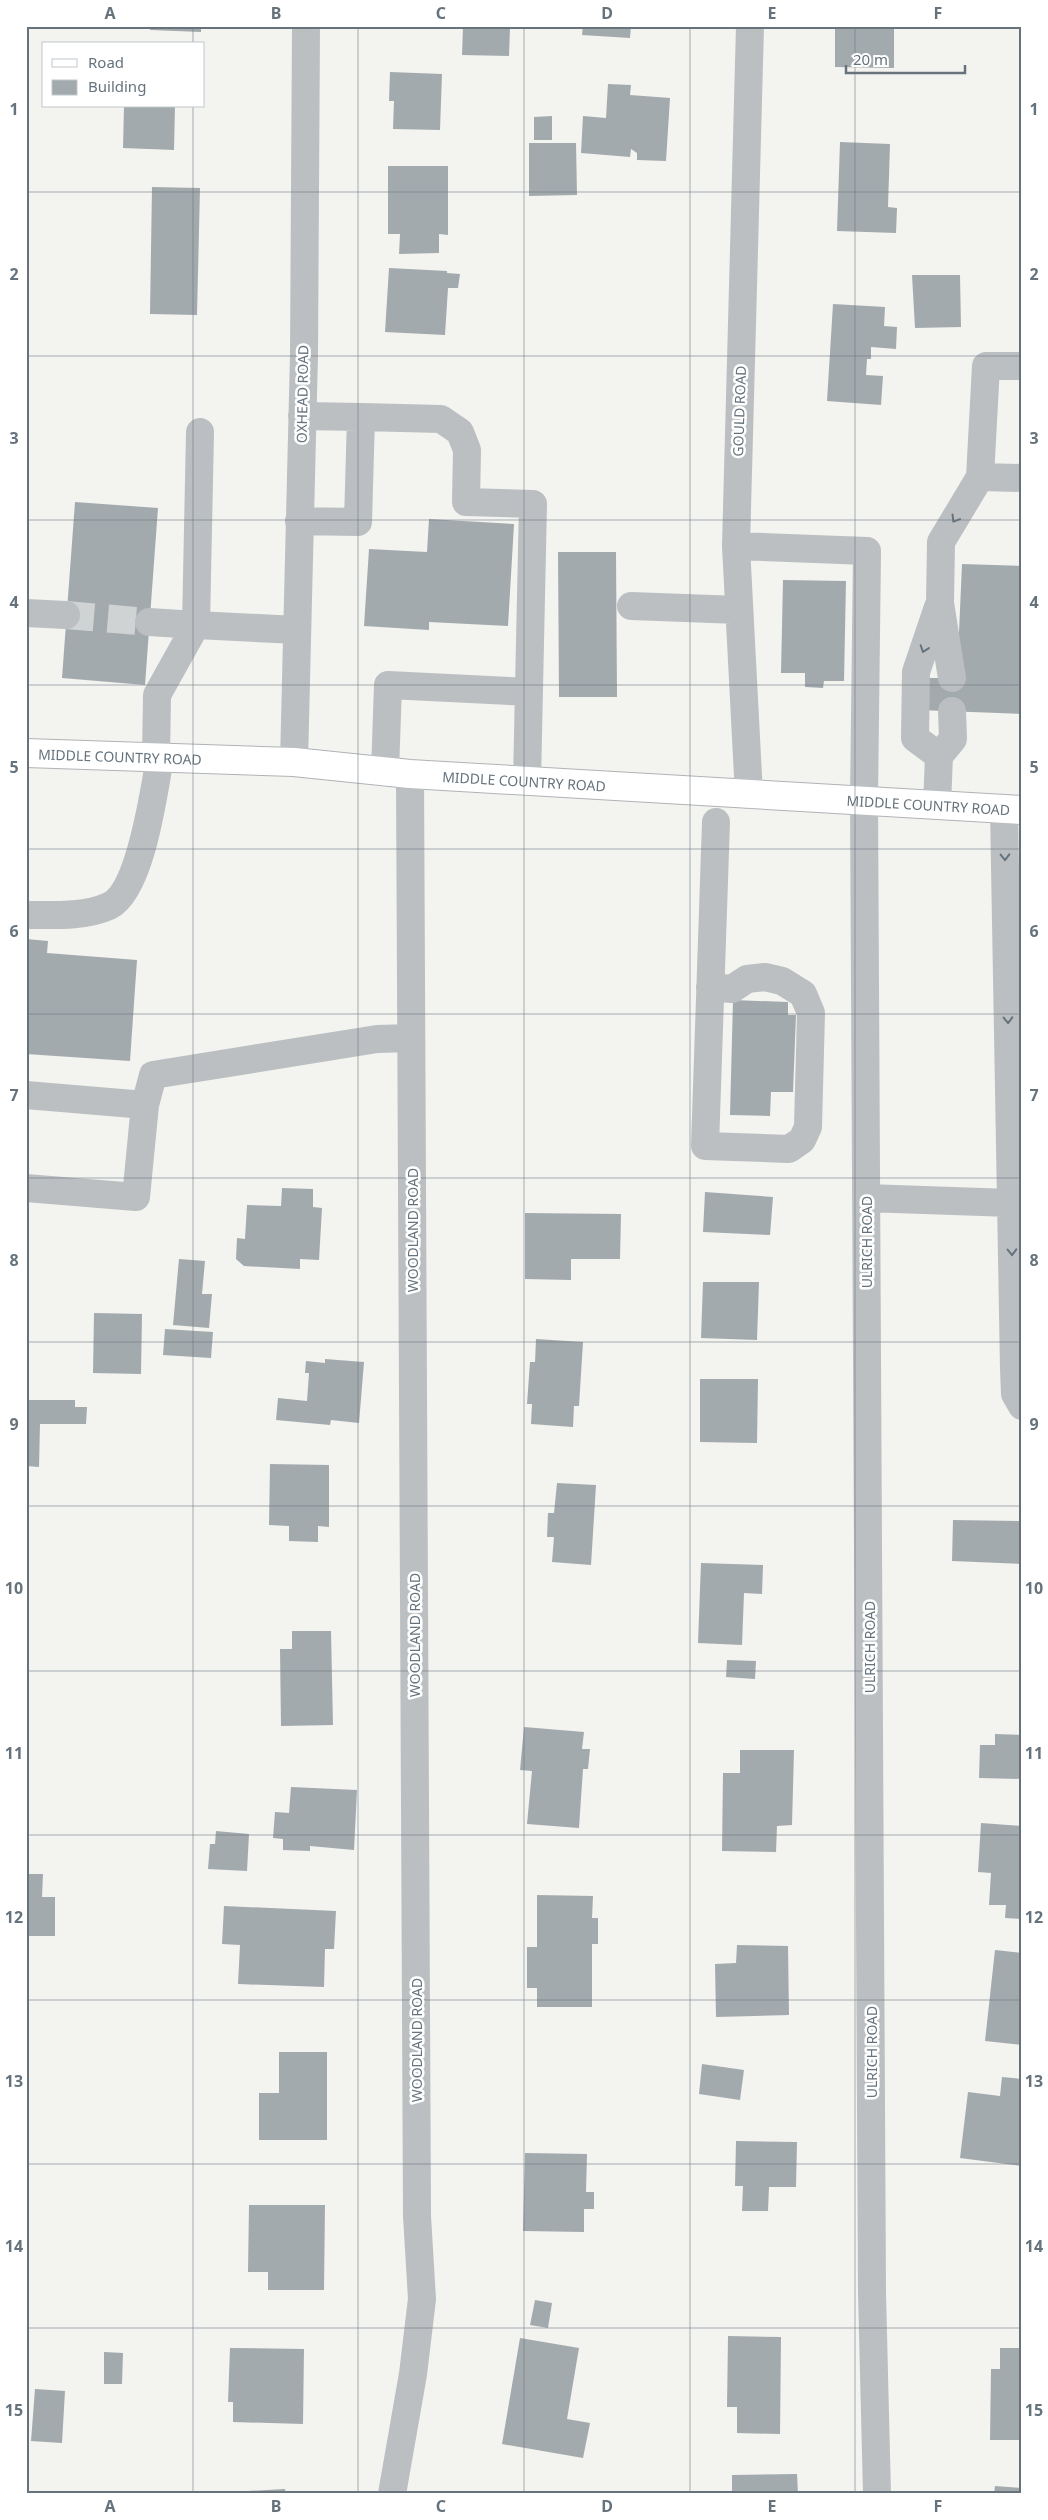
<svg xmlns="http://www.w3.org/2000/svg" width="1048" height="2520" viewBox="0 0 1048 2520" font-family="'Noto Sans',sans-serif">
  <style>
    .building { fill: #a3aaae }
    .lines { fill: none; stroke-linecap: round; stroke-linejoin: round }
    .minor-tunnel { stroke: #d0d3d3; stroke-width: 28; stroke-dasharray: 28 14; stroke-linecap: butt }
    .major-casing { stroke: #afb3b6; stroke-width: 30 }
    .minor { stroke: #bbbfc1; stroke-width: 28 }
    .major { stroke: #fff; stroke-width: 28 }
    .oneway { stroke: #66737d }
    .grid { fill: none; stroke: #66737d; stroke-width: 1; stroke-opacity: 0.55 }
    .labels { text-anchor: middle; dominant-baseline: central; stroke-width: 5; stroke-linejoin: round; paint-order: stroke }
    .street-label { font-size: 14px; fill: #66737d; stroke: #fff }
    .neatline { fill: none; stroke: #66737d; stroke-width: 2 }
    .grid-label { font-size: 16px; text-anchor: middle; font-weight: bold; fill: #66737d }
  </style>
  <rect width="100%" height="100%" fill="#f3f3f0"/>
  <path class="building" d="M150,26H201V32L150,30Z
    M583,26H631L630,38L582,35Z
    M835,26H894V68L835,67Z
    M463,27L510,28L509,56L462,55Z
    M390,72L442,74L440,130L393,129L394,101H389Z
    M608,84L631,85L630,95L670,98L666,161L637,160V153L631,149L630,157L581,153L583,116L606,118Z
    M124,106H175L174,150L123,148Z
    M552,116V140H534V117Z
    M840,142L890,144L888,207L897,208L896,233L837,231Z
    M529,143H576L577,195L529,196Z
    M388,166H448V235L439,234V253L399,254L400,234H388Z
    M152,187L200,188L197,315L150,314Z
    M389,268L447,271V273L460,274L458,288H448L445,335L385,332Z
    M912,275H960L961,327L915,328Z
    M833,304L885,307L884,326L897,327L896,349L871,347V359H867L866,375L883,376L881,405L827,401Z
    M75,502L158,508L145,685L62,678Z
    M429,519L514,524L508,626L429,622V630L364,626L369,549L427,552Z
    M558,552H616L617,697H559Z
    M962,564L1022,566V714L918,710L920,678H957Z
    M783,580L846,581L844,681H824L823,688L805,687V673H781Z
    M26,939L48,941L47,953L137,960L130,1061L26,1054Z
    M733,1000L788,1002V1015H796L793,1092H771L770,1116L730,1115Z
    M282,1188L313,1189V1207L322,1208L319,1260L300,1259V1269L244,1266L236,1259L237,1238L245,1239L247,1205L281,1206Z
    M705,1192L773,1197L770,1235L703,1232Z
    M525,1213L621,1214L620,1259H571V1280L525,1279Z
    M179,1259L205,1261L202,1294H212L209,1328L173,1325Z
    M703,1282H759L757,1340L701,1338Z
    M94,1313L142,1314L141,1374L93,1373Z
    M165,1329L213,1332L211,1358L163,1355Z
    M536,1339L583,1342L579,1406H574L573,1427L531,1424L532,1404H527L530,1362H535Z
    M325,1359L364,1362L359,1423L331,1420L330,1425L276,1420L278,1398L307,1401L309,1373H305L306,1361L325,1363Z
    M700,1379H758L757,1443L700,1442Z
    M26,1400H75V1407H87L86,1424H40L39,1467L26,1466Z
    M270,1464L329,1465V1527L318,1526V1542L289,1541V1526L269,1525Z
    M557,1483L596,1485L591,1565L552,1562L554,1537H547L548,1513H554Z
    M953,1520L1022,1521V1564L952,1561Z
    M701,1563L763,1565L762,1594L744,1593L742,1645L698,1643Z
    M292,1631H331L333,1725L281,1726L280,1649H292Z
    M727,1660L756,1661L755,1679L726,1677Z
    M524,1727L584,1732L582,1749H590L588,1769H583L579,1828L527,1824L532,1771L520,1770Z
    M995,1734L1022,1735V1779L979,1778L980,1745H995Z
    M740,1750H794L792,1825L777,1826L776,1852L722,1851L723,1773H740Z
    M291,1787L357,1790L354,1850L310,1846V1851L283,1850V1839L273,1838L275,1812L289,1813Z
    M981,1823L1022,1826V1919L1005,1918L1006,1905H989L991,1873L978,1872Z
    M216,1831L249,1834L247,1871L208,1869L210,1844H215Z
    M26,1874H43L42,1897H55V1936H26Z
    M537,1895L593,1896L592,1918H598V1944H592V2007H537V1988H527V1947H537Z
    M224,1906L336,1911L334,1949H325L324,1987L238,1984L240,1945L222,1944Z
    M737,1945L788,1946L789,2015L716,2017L715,1964L736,1963Z
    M995,1950L1022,1953V2045L985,2041Z
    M279,2052H327V2140H259V2093H279Z
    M702,2064L744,2070L740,2100L699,2094Z
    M1002,2077L1022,2079V2166L960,2158L968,2092L1000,2096Z
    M736,2141L797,2142L796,2187H769L768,2211H742L743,2186H735Z
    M525,2153L587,2154L586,2192H594V2209H584V2232L523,2231Z
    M249,2205H325L324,2290H268V2272H248Z
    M535,2300L552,2303L548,2328L530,2325Z
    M728,2336L781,2337L780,2434L737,2433V2407H727Z
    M520,2338L579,2348L567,2419L590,2423L583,2458L502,2444Z
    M26,2348H29L28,2390H26Z
    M230,2348L304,2349L303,2424L233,2422V2402H228Z
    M1000,2348H1022V2440H990L991,2369H1000Z
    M104,2352L123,2353L122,2384H104Z
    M35,2389L65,2391L62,2443L31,2441Z
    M797,2474L798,2494H732V2475Z
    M995,2486L1022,2488V2494H994Z
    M285,2489L286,2494H230V2492Z"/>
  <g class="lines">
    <path class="minor-tunnel" d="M66,615L149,622"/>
    <g class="major-casing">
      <g id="major">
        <path id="s1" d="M26,753L294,762L410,774L1022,810"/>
      </g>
    </g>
    <path class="minor" d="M302,416L361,417
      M980,477L1022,478
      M299,521L358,522L361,417L441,419L460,432L467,450L466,502L533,504L527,781
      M736,546L867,551L864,799L872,2293L877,2494
      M631,606L739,610
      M26,613L66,615
      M149,622L196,625L200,432
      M952,678L940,603L941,542L980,477L986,366H1022
      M939,756L953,739L952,711
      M156,758L157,695L196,625L297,630
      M294,762L304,355L306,26
      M385,772L388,685L529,692
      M749,795L736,546L750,26
      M937,805L939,756L915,738L916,672L938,607
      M1004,809L1014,1369L1015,1394L1022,1406
      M26,915C53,915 85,917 109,906C141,891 154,791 160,757
      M710,987L732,989L747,979L765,977L782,981L803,994L811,1013L808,1127L802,1140L789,1149L705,1146C708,1038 712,930 716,822
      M26,1095L145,1105L136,1197L26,1188
      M145,1105L153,1075L377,1039L411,1038
      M866,1198L1011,1203
      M392,2494L413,2374L422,2299L417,2216L410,774"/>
    <use href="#major" class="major"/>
  </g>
  <defs><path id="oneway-chevron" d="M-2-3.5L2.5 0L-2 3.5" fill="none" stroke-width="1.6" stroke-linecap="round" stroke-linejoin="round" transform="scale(1.25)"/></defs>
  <g class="oneway">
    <use href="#oneway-chevron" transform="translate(955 519) rotate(121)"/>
    <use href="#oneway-chevron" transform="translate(924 649) rotate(109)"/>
    <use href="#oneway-chevron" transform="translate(1005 857) rotate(89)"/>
    <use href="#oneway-chevron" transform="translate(1008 1020) rotate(89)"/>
    <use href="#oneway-chevron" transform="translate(1012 1252) rotate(89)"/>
  </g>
  <path class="grid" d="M193,26V44M358,26V2494M524,26V2494M690,26V2494M855,26V2494M193,106V2494M26,192H1022M26,356H1022M26,520H1022M26,685H1022M26,849H1022M26,1014H1022M26,1178H1022M26,1342H1022M26,1506H1022M26,1671H1022M26,1835H1022M26,2000H1022M26,2164H1022M26,2328H1022"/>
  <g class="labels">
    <g class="street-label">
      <text transform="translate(302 394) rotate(-89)">OXHEAD ROAD</text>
      <text transform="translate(739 411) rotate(-88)">GOULD ROAD</text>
      <text stroke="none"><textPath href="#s1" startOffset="94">MIDDLE COUNTRY ROAD</textPath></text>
      <text stroke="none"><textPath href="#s1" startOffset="499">MIDDLE COUNTRY ROAD</textPath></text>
      <text stroke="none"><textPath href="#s1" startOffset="904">MIDDLE COUNTRY ROAD</textPath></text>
      <text transform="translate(412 1230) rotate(-90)">WOODLAND ROAD</text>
      <text transform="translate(866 1242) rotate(-90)">ULRICH ROAD</text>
      <text transform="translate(414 1635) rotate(-90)">WOODLAND ROAD</text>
      <text transform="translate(869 1647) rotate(-90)">ULRICH ROAD</text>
      <text transform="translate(416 2040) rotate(-90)">WOODLAND ROAD</text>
      <text transform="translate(871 2052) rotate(-90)">ULRICH ROAD</text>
    </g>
  </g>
  <rect width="1048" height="2520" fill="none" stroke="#ffffff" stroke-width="55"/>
  <rect x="42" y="42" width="162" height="65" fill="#ffffff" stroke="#c2c7cb"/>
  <rect x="52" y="59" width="25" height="8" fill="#ffffff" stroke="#c2c7cb"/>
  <text x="88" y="68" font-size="15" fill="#66737d">Road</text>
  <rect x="52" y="80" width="25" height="15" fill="#a3aaae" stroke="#c2c7cb"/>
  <text x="88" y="92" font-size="15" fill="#66737d">Building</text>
  <path d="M846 65v8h119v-8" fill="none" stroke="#66737d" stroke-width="2.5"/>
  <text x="853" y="65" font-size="15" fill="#66737d" stroke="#ffffff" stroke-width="4" paint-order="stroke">20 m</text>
  <rect x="28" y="28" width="992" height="2464" class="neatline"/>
  <g class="grid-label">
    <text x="110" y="19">A</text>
    <text x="276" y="19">B</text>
    <text x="441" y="19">C</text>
    <text x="607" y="19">D</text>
    <text x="772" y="19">E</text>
    <text x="938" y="19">F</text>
    <text x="14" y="115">1</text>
    <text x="1034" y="115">1</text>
    <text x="14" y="280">2</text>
    <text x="1034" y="280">2</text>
    <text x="14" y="444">3</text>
    <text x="1034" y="444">3</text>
    <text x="14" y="608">4</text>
    <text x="1034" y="608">4</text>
    <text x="14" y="773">5</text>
    <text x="1034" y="773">5</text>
    <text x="14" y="937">6</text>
    <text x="1034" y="937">6</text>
    <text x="14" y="1101">7</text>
    <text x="1034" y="1101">7</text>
    <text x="14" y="1266">8</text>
    <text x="1034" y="1266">8</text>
    <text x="14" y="1430">9</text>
    <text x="1034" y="1430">9</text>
    <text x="14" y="1594">10</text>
    <text x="1034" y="1594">10</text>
    <text x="14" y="1759">11</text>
    <text x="1034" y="1759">11</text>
    <text x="14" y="1923">12</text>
    <text x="1034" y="1923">12</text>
    <text x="14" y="2087">13</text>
    <text x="1034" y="2087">13</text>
    <text x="14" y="2252">14</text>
    <text x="1034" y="2252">14</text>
    <text x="14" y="2416">15</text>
    <text x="1034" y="2416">15</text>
    <text x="110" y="2512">A</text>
    <text x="276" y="2512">B</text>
    <text x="441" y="2512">C</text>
    <text x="607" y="2512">D</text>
    <text x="772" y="2512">E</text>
    <text x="938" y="2512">F</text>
  </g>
</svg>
